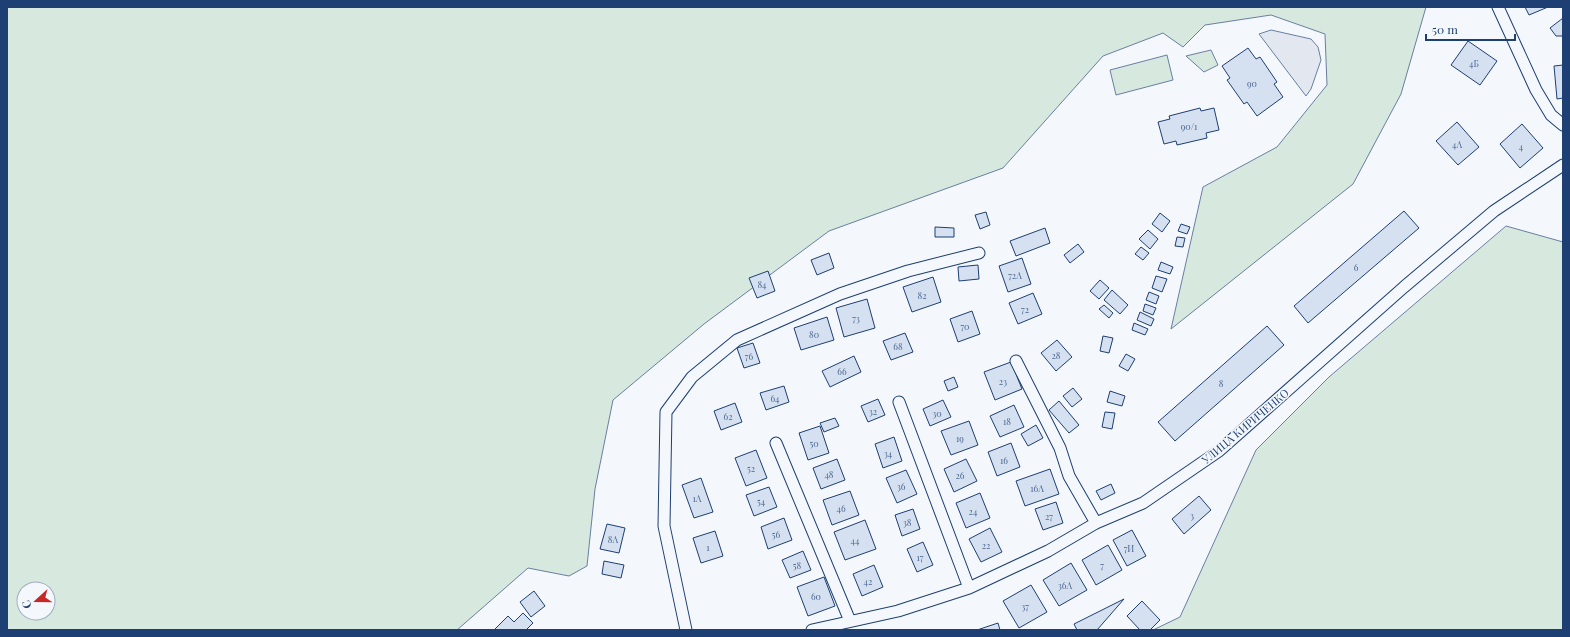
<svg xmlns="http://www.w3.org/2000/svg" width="1570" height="637" viewBox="0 0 1570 637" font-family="'Playfair Display',serif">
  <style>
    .green { fill: #d7e8df; stroke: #687fa3; fill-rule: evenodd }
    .parking { fill: #e3e8f0; stroke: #687fa3 }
    .building { fill: #d5e0f0; stroke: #1d3f73 }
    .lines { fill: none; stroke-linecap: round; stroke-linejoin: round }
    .minor-casing { stroke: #1d3f73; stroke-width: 13 }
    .minor { stroke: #f4f7fb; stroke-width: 11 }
    .labels { text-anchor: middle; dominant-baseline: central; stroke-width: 3; stroke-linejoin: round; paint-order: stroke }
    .number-label { font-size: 9px; fill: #4b6792 }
    .street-label { font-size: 11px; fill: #1d3f73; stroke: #f4f7fb }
  </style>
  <rect width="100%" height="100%" fill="#f4f7fb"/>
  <path class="green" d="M7,7H1426L1401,94L1353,184L1171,329L1203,187L1277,147L1327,85L1325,34L1271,15L1205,25L1183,47L1163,33L1103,56L1003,168L829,231L704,324L613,400L595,489L587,566L569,576L528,568L457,630H7ZM24,589H48V613H24Z
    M1211,50L1218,65L1204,72L1186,56Z
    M1167,55L1173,80L1116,95L1110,70Z
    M1506,226L1563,242V630H1153L1180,617L1256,450L1329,377Z"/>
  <path class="parking" d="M1271,30L1311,39L1318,47L1321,60L1311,89L1306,96L1259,34Z"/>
  <path class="building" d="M1525,7H1548L1529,15Z
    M1563,18V36H1556L1550,28Z
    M1468,41L1497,61L1480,85L1451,65Z
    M1248,48L1256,59L1260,57L1277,82L1274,84L1283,97L1257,116L1247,102L1244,104L1227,80L1230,78L1222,66Z
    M1563,65V98L1557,99L1554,66Z
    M1200,108L1201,111L1214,108L1219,130L1206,133L1207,138L1177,145L1176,141L1164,144L1158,122L1170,119L1169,116Z
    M1457,122L1479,147L1458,165L1436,141Z
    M1522,124L1543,148L1520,168L1500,144Z
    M1404,211L1419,228L1308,323L1294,306Z
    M986,212L990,225L980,229L975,215Z
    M1160,213L1170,221L1162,232L1152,224Z
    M1181,224L1190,227L1187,234L1178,231Z
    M935,227L954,228V237H935Z
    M1045,228L1050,243L1016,256L1010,241Z
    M1148,230L1158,239L1150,249L1139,239Z
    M1177,237L1185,238L1183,247L1175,246Z
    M1078,244L1084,252L1070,263L1064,255Z
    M1141,247L1149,253L1143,260L1135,254Z
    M829,253L834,268L817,275L811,260Z
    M1022,258L1031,284L1008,292L999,266Z
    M1161,262L1173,267L1170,274L1158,270Z
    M978,265L979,279L959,281L958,267Z
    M768,271L775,291L757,298L749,278Z
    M1156,276L1167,279L1162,292L1152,288Z
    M933,277L941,302L912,312L903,287Z
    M1100,280L1109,288L1099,299L1090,291Z
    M1112,290L1128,305L1120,314L1104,300Z
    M1149,292L1159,296L1156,304L1146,300Z
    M1033,293L1042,314L1018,324L1009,303Z
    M867,299L875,328L844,337L836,308Z
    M1145,304L1156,308L1153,315L1143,311Z
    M1104,305L1113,313L1109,318L1099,309Z
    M972,311L980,334L958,342L950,319Z
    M1140,312L1154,319L1151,326L1137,320Z
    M827,317L834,340L801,350L794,328Z
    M1134,323L1148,329L1145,335L1132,330Z
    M1267,326L1284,345L1175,441L1158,422Z
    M905,333L913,352L891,360L883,341Z
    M1103,336L1113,338L1109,353L1100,351Z
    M1057,340L1072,357L1056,371L1041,353Z
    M753,343L760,363L744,368L737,348Z
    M1126,354L1135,359L1128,371L1119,366Z
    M854,356L861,372L830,387L822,371Z
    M1011,362L1022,389L995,400L984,372Z
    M954,377L958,387L948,391L944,381Z
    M784,386L789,402L766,410L760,393Z
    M1073,388L1082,399L1072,407L1063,396Z
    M1110,391L1125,396L1122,406L1107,402Z
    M878,399L885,415L868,422L861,406Z
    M943,400L951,417L930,426L923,409Z
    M1059,401L1079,425L1069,433L1049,410Z
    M735,403L742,422L721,430L714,411Z
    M1014,405L1024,427L1000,437L990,416Z
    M1105,412L1115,413L1112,429L1102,427Z
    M835,418L839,426L824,432L820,423Z
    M969,421L978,445L951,455L941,431Z
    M1036,425L1043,438L1028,446L1021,434Z
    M820,426L829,453L808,460L799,433Z
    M894,437L902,461L883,468L875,444Z
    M1011,443L1020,467L997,476L988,452Z
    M756,450L767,478L746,486L735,458Z
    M837,459L845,480L821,489L813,468Z
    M966,459L977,481L954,492L944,469Z
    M1050,469L1059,494L1025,506L1016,481Z
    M906,470L917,494L897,503L886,478Z
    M701,478L713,512L694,518L682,485Z
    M1111,484L1115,493L1101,500L1096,491Z
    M769,487L777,507L754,516L746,495Z
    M850,491L859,515L832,525L823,500Z
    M980,493L990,518L966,528L956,503Z
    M1199,496L1211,510L1184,534L1172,519Z
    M1056,502L1063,523L1043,530L1035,509Z
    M913,509L920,529L902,536L895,515Z
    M784,518L792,540L768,549L761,527Z
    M865,520L876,549L845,560L834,532Z
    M607,524L625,528L619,553L600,549Z
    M990,528L1002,552L981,562L969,539Z
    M1132,530L1146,556L1127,566L1113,540Z
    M715,531L723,556L701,563L693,538Z
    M923,542L933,565L917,572L907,549Z
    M1108,545L1122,570L1096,585L1082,560Z
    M803,551L811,570L790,578L782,560Z
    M604,561L624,565L621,578L602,574Z
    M1071,563L1087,590L1059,606L1043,580Z
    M874,565L883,587L862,596L853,574Z
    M824,577L835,606L808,616L797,587Z
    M1031,585L1047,612L1019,628L1003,601Z
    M534,591L545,606L531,617L520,602Z
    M1124,599L1097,630H1077L1074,624Z
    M1142,601L1160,620L1150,630H1140L1127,616Z
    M523,613L533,623L526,630H494L508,616L514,622Z
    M998,623L1000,630H977Z"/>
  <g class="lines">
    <g class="minor-casing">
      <path id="minor" d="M1498,7L1536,90L1551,115L1563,125
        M1016,361L1060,448L1069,476L1096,523
        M899,402L969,588
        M776,443L850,621
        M686,630L664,526L666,412L692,377L737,340L840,294L908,271L979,253
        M812,630L898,611L969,588L1048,551L1096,523L1143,503L1219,451L1404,287L1494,211L1563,165"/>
    </g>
    <use href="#minor" class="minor"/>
  </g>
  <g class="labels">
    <g class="number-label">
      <text x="1474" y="63">4Б</text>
      <text x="1252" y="83">90</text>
      <text x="1189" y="126">90/1</text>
      <text x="1457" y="144">4А</text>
      <text x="1521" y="146">4</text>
      <text x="1356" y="267">6</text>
      <text x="1015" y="275">72А</text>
      <text x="762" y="284">84</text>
      <text x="922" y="295">82</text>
      <text x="1025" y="309">72</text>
      <text x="856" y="318">73</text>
      <text x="965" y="326">70</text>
      <text x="814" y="334">80</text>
      <text x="898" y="346">68</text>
      <text x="1056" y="355">28</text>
      <text x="749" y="356">76</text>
      <text x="842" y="371">66</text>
      <text x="1003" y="381">23</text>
      <text x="1221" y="383">8</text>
      <text x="775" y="398">64</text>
      <text x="873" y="411">32</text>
      <text x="937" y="413">30</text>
      <text x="728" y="416">62</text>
      <text x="1007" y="421">18</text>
      <text x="960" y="438">19</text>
      <text x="814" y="443">50</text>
      <text x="888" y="453">34</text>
      <text x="1004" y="460">16</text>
      <text x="751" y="468">52</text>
      <text x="829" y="474">48</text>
      <text x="960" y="475">26</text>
      <text x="901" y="486">36</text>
      <text x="1037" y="488">16А</text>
      <text x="697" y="498">1А</text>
      <text x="761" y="501">54</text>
      <text x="841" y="508">46</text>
      <text x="973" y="511">24</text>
      <text x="1192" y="515">3</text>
      <text x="1049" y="516">27</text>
      <text x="907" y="522">38</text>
      <text x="776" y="534">56</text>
      <text x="613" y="539">8А</text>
      <text x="855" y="540">44</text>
      <text x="986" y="545">22</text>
      <text x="708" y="547">1</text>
      <text x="1129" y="548">7И</text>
      <text x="920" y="557">17</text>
      <text x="797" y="565">58</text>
      <text x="1102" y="565">7</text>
      <text x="868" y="581">42</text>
      <text x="1065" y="585">36А</text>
      <text x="816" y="596">60</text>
      <text x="1025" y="606">37</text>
    </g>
    <g class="street-label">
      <text transform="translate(1245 426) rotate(-40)">УЛИЦА КИРИЧЕНКО</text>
    </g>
  </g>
  <rect width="1570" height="637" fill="none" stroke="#1d3f73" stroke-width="16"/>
  <g transform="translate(36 601) rotate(249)"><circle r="19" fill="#f4f7fb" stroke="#9eadc5"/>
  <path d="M0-3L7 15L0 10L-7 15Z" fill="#c62828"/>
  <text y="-6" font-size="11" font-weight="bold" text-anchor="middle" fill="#1d3f73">С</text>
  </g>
  <path d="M1426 34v6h89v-6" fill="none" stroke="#1d3f73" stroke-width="2"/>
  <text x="1432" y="34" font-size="12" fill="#1d3f73" stroke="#f4f7fb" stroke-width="3" paint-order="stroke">50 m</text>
</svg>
